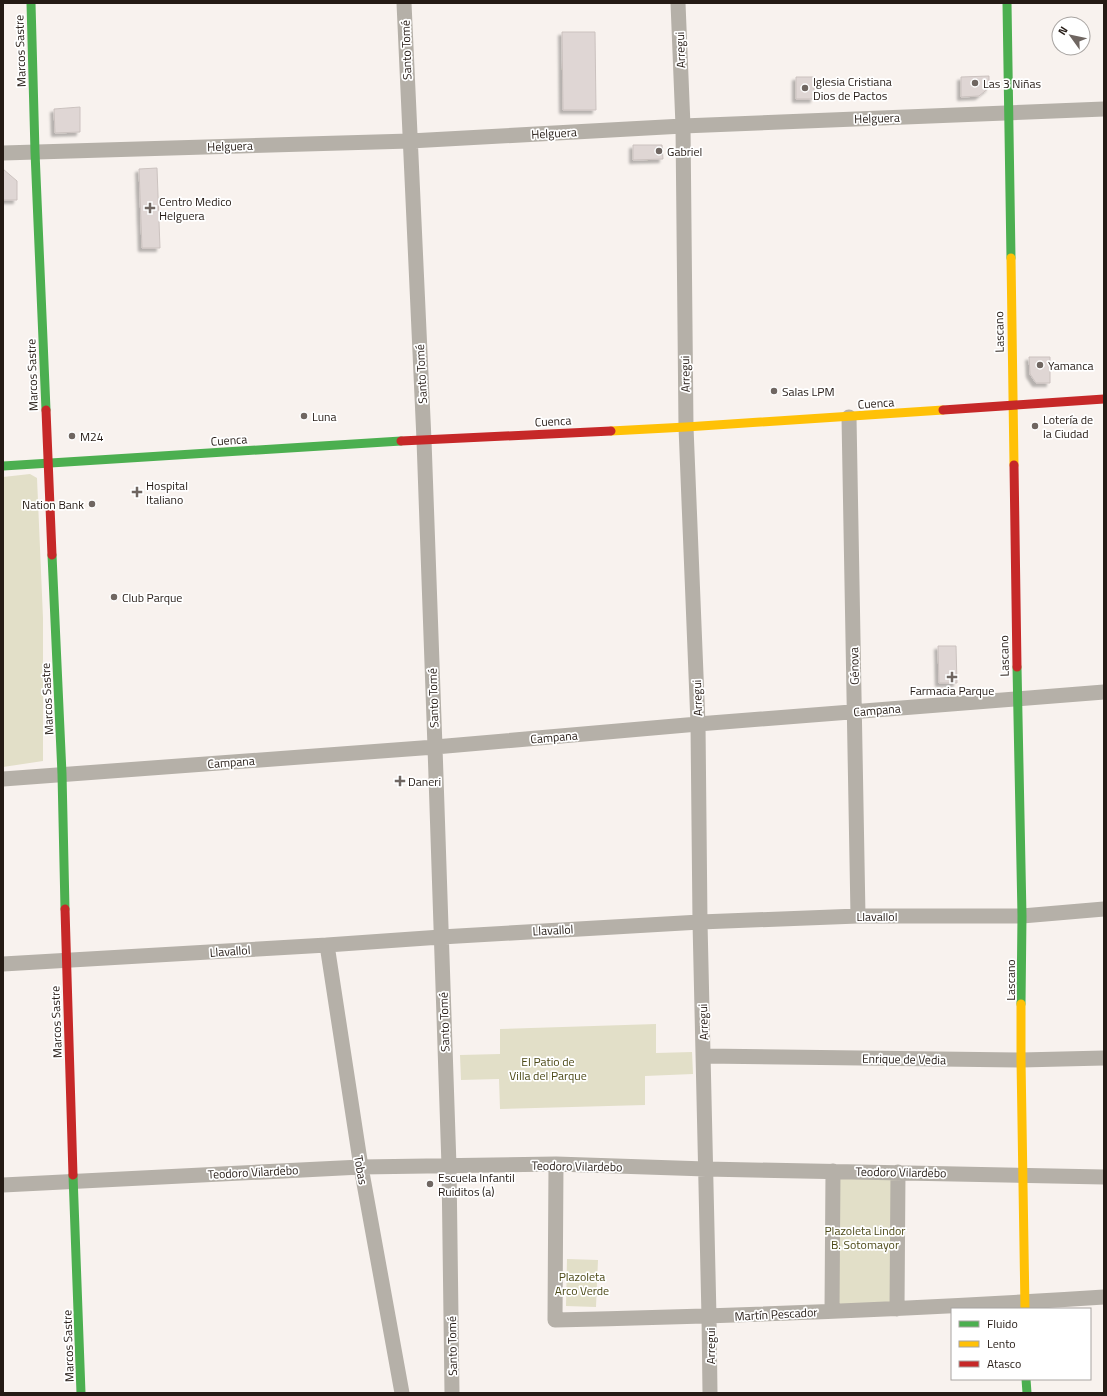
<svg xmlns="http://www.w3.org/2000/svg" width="1107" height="1396" viewBox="0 0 1107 1396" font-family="'Titillium Web',sans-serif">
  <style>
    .green { fill: #e2dfc8 }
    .building { fill: #dfd6d4; stroke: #cbc2bf; filter: url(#shadow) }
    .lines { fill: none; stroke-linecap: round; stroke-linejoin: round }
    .street { stroke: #b5b0a8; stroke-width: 15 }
    .fast { stroke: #4caf50; stroke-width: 9 }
    .slow { stroke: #ffc107; stroke-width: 9 }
    .jam { stroke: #c62828; stroke-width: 9 }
    .poi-dot { fill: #6f6661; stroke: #fff; stroke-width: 1.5 }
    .labels { text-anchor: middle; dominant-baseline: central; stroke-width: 3.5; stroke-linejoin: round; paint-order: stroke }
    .street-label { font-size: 12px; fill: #251b15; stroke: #fff }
    .poi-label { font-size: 12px; fill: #251b15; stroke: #fff; text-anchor: start }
    .park-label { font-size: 12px; fill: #4c4917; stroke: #fff }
  </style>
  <defs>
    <filter id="shadow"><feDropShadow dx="-3.5" dy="3.5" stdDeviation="1" flood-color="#0004"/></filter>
  </defs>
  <rect width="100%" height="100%" fill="#f8f2ee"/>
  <path class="green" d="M30,474L37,478L43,618V761L3,767V477Z
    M656,1024V1053L692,1052L693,1074L645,1076V1105L500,1109L499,1079L461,1080L460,1055L500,1054V1029Z
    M833,1171L898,1172L897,1309L832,1311Z
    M567,1259L598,1260L596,1307L566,1306Z"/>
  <path class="building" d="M562,32H595L596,110H563Z
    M989,76V88L979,96L961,97V77Z
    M796,77H814V99H796Z
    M80,107V132L55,133L54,109Z
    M633,145H662L663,159L633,160Z
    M157,168L160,248H142L139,169Z
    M3,169L17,181V200H3Z
    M1029,357H1050V383H1036L1030,374Z
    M938,646H956L957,683H939Z"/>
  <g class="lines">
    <path class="street" d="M404,3L424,440L435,747L449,1166L452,1393
      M678,3L683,126L686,427L698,724L700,922L709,1317L710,1393
      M3,153L410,141L683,126L1104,109
      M849,417L858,916
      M3,779L435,747L698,724L1104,692
      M327,945L361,1167L402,1393
      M3,964L327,945L441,937L700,922L858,916H1022L1104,909
      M704,1056L1021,1060L1104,1058
      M556,1164L555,1320C738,1316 921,1309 1104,1297
      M3,1185L361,1167L556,1164L706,1169L1104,1177
      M897,1309L898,1172
      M832,1311L833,1171"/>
    <path class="fast" d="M31,3L35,152L46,410
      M1007,3L1011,258
      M3,466L401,441
      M52,555L62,774L65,909
      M1017,667L1022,916L1021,1004
      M73,1175L81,1393
      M1026,1379L1027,1393"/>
    <path class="slow" d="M1011,258L1014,465
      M611,431L686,427L943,410
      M1021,1004V1060L1025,1309"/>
    <path class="jam" d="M46,410L52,555
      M943,410L1104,399
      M401,441L611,431
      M1014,465L1017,667
      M65,909L73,1175"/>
  </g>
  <g class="poi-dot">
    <circle cx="975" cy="83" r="4"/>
    <circle cx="805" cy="88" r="4"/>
    <circle cx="659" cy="151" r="4"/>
    <path d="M148 202h4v4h4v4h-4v4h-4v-4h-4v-4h4z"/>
    <circle cx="1040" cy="365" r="4"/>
    <circle cx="774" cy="391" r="4"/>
    <circle cx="304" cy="416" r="4"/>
    <circle cx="1035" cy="426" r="4"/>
    <circle cx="72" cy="436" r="4"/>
    <path d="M135 486h4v4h4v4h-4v4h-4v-4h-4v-4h4z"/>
    <circle cx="92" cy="504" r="4"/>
    <circle cx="114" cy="597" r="4"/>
    <path d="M950 671h4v4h4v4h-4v4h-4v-4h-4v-4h4z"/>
    <path d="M398 775h4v4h4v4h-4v4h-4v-4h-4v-4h4z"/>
    <circle cx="430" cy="1184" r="4"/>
  </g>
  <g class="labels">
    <g class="street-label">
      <text transform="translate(406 50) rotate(-92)">Santo Tomé</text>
      <text transform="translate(680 50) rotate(-92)">Arregui</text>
      <text transform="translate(20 51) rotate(-92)">Marcos Sastre</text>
      <text transform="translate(877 118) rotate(-2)">Helguera</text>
      <text transform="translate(554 133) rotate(-3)">Helguera</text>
      <text transform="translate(230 146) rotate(-2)">Helguera</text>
      <text transform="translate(999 332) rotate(-91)">Lascano</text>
      <text transform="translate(421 374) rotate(-93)">Santo Tomé</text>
      <text transform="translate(685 374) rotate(-91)">Arregui</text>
      <text transform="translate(32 375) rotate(-92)">Marcos Sastre</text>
      <text transform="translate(876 403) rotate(-4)">Cuenca</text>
      <text transform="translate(553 421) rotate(-3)">Cuenca</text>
      <text transform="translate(229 440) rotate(-4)">Cuenca</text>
      <text transform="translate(1004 656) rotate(-91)">Lascano</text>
      <text transform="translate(854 666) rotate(-91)">Génova</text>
      <text transform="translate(433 698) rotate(-92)">Santo Tomé</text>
      <text transform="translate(697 698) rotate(-92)">Arregui</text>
      <text transform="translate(47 699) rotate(-93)">Marcos Sastre</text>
      <text transform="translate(877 710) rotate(-5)">Campana</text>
      <text transform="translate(554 737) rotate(-5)">Campana</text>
      <text transform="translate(231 762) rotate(-4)">Campana</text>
      <text x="877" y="916">Llavallol</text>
      <text transform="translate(553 930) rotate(-3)">Llavallol</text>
      <text transform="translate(230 951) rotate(-4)">Llavallol</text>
      <text transform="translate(1010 980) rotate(-90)">Lascano</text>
      <text transform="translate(56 1022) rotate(-92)">Marcos Sastre</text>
      <text transform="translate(444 1022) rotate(-92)">Santo Tomé</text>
      <text transform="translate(703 1022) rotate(-92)">Arregui</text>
      <text transform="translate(904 1059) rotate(1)">Enrique de Vedia</text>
      <text transform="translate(577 1166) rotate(1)">Teodoro Vilardebo</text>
      <text transform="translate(361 1170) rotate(80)">Tobas</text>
      <text transform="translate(253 1172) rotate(-3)">Teodoro Vilardebo</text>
      <text transform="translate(901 1172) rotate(1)">Teodoro Vilardebo</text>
      <text transform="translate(776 1314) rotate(-3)">Martín Pescador</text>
      <text transform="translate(68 1346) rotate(-92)">Marcos Sastre</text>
      <text transform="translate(452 1346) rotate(-91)">Santo Tomé</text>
      <text transform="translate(710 1346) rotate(-90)">Arregui</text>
    </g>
    <g class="poi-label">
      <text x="813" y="81">Iglesia Cristiana<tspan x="813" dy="14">Dios de Pactos</tspan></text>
      <text x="983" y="83">Las 3 Niñas</text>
      <text x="667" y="151">Gabriel</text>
      <text x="159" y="201">Centro Medico<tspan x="159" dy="14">Helguera</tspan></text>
      <text x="1048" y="365">Yamanca</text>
      <text x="782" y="391">Salas LPM</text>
      <text x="312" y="416">Luna</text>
      <text x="1043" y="419">Lotería de<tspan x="1043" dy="14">la Ciudad</tspan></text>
      <text x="80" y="436">M24</text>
      <text x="146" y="485">Hospital<tspan x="146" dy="14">Italiano</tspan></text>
      <text x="84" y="504" text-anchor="end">Nation Bank</text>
      <text x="122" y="597">Club Parque</text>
      <text x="952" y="690" text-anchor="middle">Farmacia Parque</text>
      <text x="408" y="781">Daneri</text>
      <text x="438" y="1177">Escuela Infantil<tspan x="438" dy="14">Ruiditos (a)</tspan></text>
    </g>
    <g class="park-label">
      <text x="548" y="1061">El Patio de<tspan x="548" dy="14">Villa del Parque</tspan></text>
      <text x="865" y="1230">Plazoleta Lindor<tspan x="865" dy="14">B. Sotomayor</tspan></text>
      <text x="582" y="1276">Plazoleta<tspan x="582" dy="14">Arco Verde</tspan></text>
    </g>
  </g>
  <rect width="1107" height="1396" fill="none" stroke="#251b15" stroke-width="8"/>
  <rect x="951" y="1308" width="140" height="72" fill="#ffffff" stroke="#a8a4a1"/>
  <rect x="959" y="1321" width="20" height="6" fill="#4caf50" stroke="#a8a4a1"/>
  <text x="987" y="1328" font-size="12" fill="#251b15">Fluido</text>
  <rect x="959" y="1341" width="20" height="6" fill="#ffc107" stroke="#a8a4a1"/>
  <text x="987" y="1348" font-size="12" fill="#251b15">Lento</text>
  <rect x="959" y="1361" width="20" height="6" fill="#c62828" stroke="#a8a4a1"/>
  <text x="987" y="1368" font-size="12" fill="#251b15">Atasco</text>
  <g transform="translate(1071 36) rotate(303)"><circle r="19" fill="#ffffff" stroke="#a8a4a1"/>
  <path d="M0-3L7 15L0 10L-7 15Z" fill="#6f6661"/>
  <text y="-6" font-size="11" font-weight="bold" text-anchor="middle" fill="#251b15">N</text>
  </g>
</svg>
